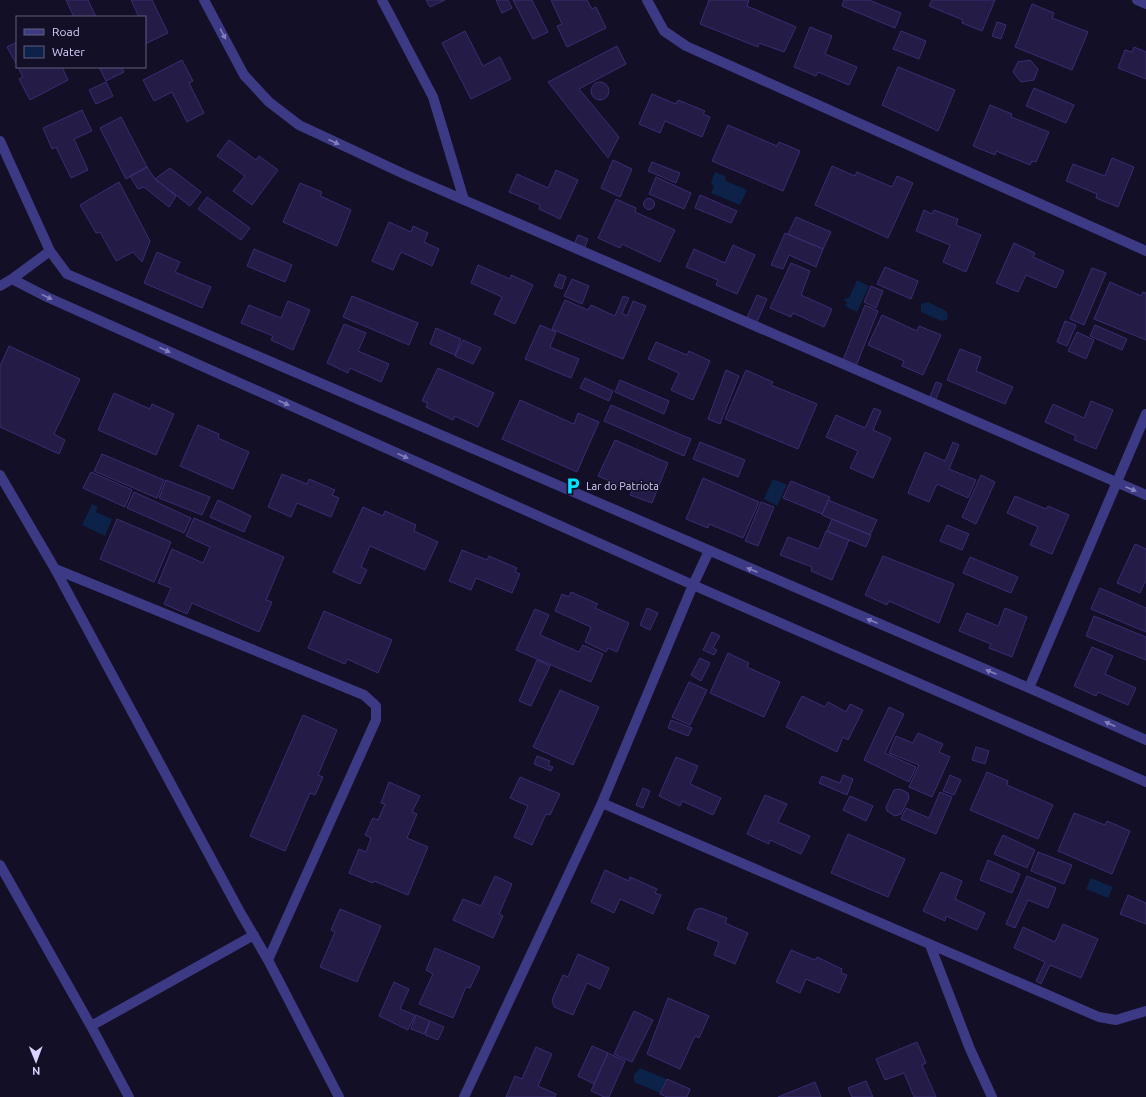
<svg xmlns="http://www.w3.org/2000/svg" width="1146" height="1097" viewBox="0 0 1146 1097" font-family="Ubuntu,sans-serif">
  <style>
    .water { fill: #0c2248 }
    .building { fill: #241b47; stroke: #3b2d73 }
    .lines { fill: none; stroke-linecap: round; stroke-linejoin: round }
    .street { stroke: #3d3a85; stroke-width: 10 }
    .oneway { fill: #837fbc }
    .labels { text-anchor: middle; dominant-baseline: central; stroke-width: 3; stroke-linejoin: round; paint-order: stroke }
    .poi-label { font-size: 11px; fill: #d9d4ff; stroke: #130f26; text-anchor: start }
  </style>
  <rect width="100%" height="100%" fill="#130f26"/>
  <path class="water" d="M715,172L725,176L726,181L747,190L740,205L711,193L714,186L711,183Z
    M857,280L869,286L857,312L845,306L847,303L844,299L849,298Z
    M928,302L946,311L948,314L947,320L941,321L921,312V304Z
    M773,479L787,485L777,506L764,499Z
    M92,504L98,507L96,512L112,519L105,536L82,525Z
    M1091,878L1113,887L1108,898L1086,889Z
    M640,1068L666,1079L660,1093L634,1082V1075Z"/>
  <path class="building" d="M66,0H88L96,17H74Z
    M131,0H152L168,33L145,44V17H139Z
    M426,0H445L430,7Z
    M496,0H508L512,8L502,13Z
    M513,0H532L548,32L533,39Z
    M551,0H587L592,9L596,7L606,28L567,47L557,26L562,24Z
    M709,0H749L747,6L796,27L784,52L759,43L758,47L700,24Z
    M844,0H869L901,13L895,28L842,6Z
    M932,0H995L982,31L962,23L963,20L929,6Z
    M1032,4L1054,13L1052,18L1088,32L1072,70L1015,47Z
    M997,22L1006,25L1001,39L992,36Z
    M810,27L832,36L825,54L857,67L849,85L818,72L816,76L794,67Z
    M465,31L483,66L500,57L511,79L471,99L442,43Z
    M901,31L926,41L919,59L893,49Z
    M17,42V65L7,47Z
    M617,46L626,64L579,89L619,137L608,158L548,82Z
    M1134,47L1146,52V79L1118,68L1125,50L1132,52Z
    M182,60L193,81L189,83L204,113L187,122L172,92L154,101L143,80Z
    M1030,60L1038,69L1034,80L1021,82L1013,72L1018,62Z
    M18,67H62L68,80L30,100L19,79L23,77Z
    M99,67H121L124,72L106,81Z
    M898,67L955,90L938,131L882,105Z
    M106,82L113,96L96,104L89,90Z
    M591 91a9 9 0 1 1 18 0a9 9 0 1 1-18 0Z
    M1034,88L1074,105L1066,123L1026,106Z
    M652,94L676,104L678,100L705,111L703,114L710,117L702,137L665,121L660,133L639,124Z
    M990,105L1012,114L1011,117L1049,132L1036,162L1032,161L1030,165L996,151L995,155L973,146Z
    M82,110L92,131L74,139L88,170L71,178L56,147L52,149L43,128Z
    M121,117L147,167L126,179L100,128Z
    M728,125L777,146L779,142L800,151L783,191L712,161Z
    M229,140L256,160L259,156L278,170L252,205L233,191L245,176L217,156Z
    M1112,158L1134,167L1118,207L1096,198L1097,194L1066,181L1073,164L1105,176Z
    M613,160L632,169L620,197L601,188Z
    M652,162L680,173L676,183L648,171Z
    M832,166L855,176L857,172L892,187L897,176L913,183L888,238L815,205Z
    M147,167L155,179L176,196L169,207L144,187L138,189L130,176Z
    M170,168L201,192L190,206L155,179Z
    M556,170L578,180L560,219L539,209L540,205L509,192L517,174L548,188Z
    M656,177L691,193L684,209L649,194Z
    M119,182L150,241L142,262L133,252L116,261L100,232L96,233L80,205Z
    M300,183L322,192L320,196L351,210L337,246L283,222Z
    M700,195L737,211L731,223L695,208Z
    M207,197L250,228L241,240L198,209Z
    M643.5 204a5.5 5.5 0 1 1 11 0a5.5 5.5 0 1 1-11 0Z
    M616,199L636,208L635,212L675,230L660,262L622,244L620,248L598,238Z
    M924,210L932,214L934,210L958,219L956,225L981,235L966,272L943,262L950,245L916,231Z
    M796,217L831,232L823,249L788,234Z
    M389,222L411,232L413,226L428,233L424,242L439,249L432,266L401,252L393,270L372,261Z
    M785,233L823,249L816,267L789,255L783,269L771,265Z
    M578,235L588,239L584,249L574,245Z
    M1014,243L1035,253L1033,257L1064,271L1056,288L1026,275L1018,292L996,283Z
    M733,245L755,255L737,294L716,285L718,280L686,267L694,249L725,263Z
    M254,249L292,265L285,282L247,266Z
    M157,252L180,262L175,272L211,287L202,308L144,283Z
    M791,263L810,271L801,295L832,309L824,327L793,313L791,317L770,308Z
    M478,265L510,279L511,275L533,285L515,324L494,314L502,297L471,283Z
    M885,267L918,281L911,299L877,284Z
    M1092,268L1106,273L1084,325L1070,319Z
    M559,274L566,277L562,289L554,286Z
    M572,279L589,286L582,304L564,296Z
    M1110,282L1141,296L1143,292L1146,293V340L1094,319Z
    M871,286L883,291L876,308L864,302Z
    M757,295L767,299L756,324L746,320Z
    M352,296L418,323L409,345L343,317Z
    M623,296L629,298L622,313L627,316L633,301L646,306L623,359L552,329L565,300L588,310L591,305L615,316Z
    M288,301L310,310L293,350L271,340L273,336L241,323L249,305L281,318Z
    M865,305L878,311L856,366L843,360Z
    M882,315L917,331L919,326L941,335L923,375L902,366L904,361L868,345Z
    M1065,321L1076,325L1067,346L1057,342Z
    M344,324L366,333L358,351L389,364L381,382L350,368L348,373L327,363Z
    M540,325L556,332L550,347L579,359L571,378L525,359Z
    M1095,325L1127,339L1122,350L1090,336Z
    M436,328L461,339L455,355L430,344Z
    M1077,332L1094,340L1086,359L1068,351Z
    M463,340L481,348L473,364L455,356Z
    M656,342L687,355L689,351L710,361L693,400L671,390L679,373L648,359Z
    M9,346L80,379L54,434L65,440L59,454L0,427V366Z
    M960,349L981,357L976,371L1013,387L1005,404L947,380Z
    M438,368L494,393L478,427L455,416L453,420L426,407L428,403L422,401Z
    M726,370L739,376L720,424L708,419Z
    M746,370L773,382L771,385L817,404L798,449L725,419Z
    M585,378L613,391L609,401L580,388Z
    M620,380L669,401L664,414L615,392Z
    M936,382L942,384L935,401L929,399Z
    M114,393L150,409L152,404L174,414L156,455L98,430Z
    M520,400L574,424L578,413L599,422L577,472L502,439Z
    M1091,401L1113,410L1096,449L1074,440L1076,436L1045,422L1053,404L1084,418Z
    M611,405L691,439L684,456L604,421Z
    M874,408L881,411L873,430L891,438L873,478L850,468L858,451L826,437L836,415L865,428Z
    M198,425L219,434L218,438L249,452L233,489L180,466Z
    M615,440L668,463L652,503L630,495L632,491L598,476Z
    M700,442L745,460L738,477L693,459Z
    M953,442L959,445L949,469L976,480L968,498L937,484L929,502L908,493L925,452L945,461Z
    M102,454L164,480L157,498L94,471Z
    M91,472L132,490L125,507L83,488Z
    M282,474L307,484L309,479L335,490L332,495L339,498L331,517L297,503L291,517L268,507Z
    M981,475L995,482L976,524L962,517Z
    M703,478L759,502L743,538L709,524L708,528L686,519Z
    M166,480L210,497L202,515L159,498Z
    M791,481L830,497L822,514L783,498Z
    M134,492L191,518L184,533L127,508Z
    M1015,496L1046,509L1048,506L1069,515L1052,554L1030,545L1038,527L1007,513Z
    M218,500L251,516L244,532L210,517Z
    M828,500L877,520L870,535L822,515Z
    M761,502L774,507L758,546L745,541Z
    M363,507L383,516L385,511L416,525L414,531L438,542L425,570L370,546L361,567L367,570L360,584L333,572Z
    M194,518L284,557L266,600L272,602L259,632L192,603L187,614L164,604L171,588L158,583L172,549L203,563L210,547L186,536Z
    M117,519L171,542L154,582L100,559Z
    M832,519L871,535L866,547L827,531Z
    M947,525L969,534L962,550L940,541Z
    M826,531L849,540L832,580L811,571L812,567L780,555L788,537L819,549Z
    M1135,544L1146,549V580L1140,593L1117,583Z
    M462,550L487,560L489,556L517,568L515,572L520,574L512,593L476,578L471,590L449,581Z
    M883,556L954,584L939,623L889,601L887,605L865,595Z
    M970,557L1018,577L1011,593L963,573Z
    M1100,588L1146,608V632L1091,609Z
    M571,592L598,604L595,608L629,623L617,652L608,648L606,652L585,642L591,627L555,611L562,594L569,597Z
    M647,608L658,613L650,630L640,625Z
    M1005,608L1027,617L1012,657L989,648L991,644L959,631L967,613L998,626Z
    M535,609L549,615L540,635L579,652L583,645L603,654L591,682L516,650Z
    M324,611L392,640L378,673L347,659L345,664L308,648Z
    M1094,616L1146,637V660L1086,636Z
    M712,632L720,636L713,648L717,650L714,655L703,650Z
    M1092,647L1113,656L1105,674L1136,688L1128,705L1098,692L1096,696L1074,686Z
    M728,653L749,663L747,667L780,682L764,717L710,693Z
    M700,658L710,663L701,681L691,675Z
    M537,660L550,666L531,706L519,701Z
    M689,682L707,690L690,725L672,717Z
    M560,690L599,707L573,765L533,747Z
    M802,696L825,707L828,702L846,712L850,704L863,710L848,740L843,737L837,752L786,727Z
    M889,707L904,714L885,753L916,767L909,782L864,760Z
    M303,715L337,730L318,775L323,777L315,795L310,793L285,851L250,836Z
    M671,720L692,728L688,736L668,728Z
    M918,733L943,744L939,752L950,757L932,797L909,787L919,765L889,753L896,736L913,743Z
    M976,747L989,751L985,764L972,760Z
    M537,756L550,761L548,765L553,767L551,771L534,764Z
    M676,757L698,766L690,784L721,798L713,815L682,801L680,806L659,796Z
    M987,772L1008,781L1007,785L1053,805L1038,839L970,810Z
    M843,775L853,779L847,795L819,783L822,776L840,783Z
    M950,775L961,780L954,795L943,791Z
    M520,777L560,794L550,815L546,814L532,845L514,837L528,806L510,798Z
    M389,782L420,796L412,812L417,814L407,838L428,847L408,895L374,881L373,883L349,873L359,849L366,852L371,838L365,835L373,818L378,820L385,804L381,803Z
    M643,788L650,791L643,808L636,805Z
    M900,789L908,793L909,798L901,814L895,816L887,811L886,807L894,790Z
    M940,792L952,797L936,834L901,819L906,808L929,818Z
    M765,795L787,804L778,822L810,836L801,854L770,840L769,844L747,834Z
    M850,796L873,806L866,821L843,810Z
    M1074,813L1105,825L1107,821L1130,831L1112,874L1058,851Z
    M848,834L905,859L888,897L831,873Z
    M1003,835L1035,850L1027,868L994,854Z
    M1038,852L1072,865L1064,884L1031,871Z
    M988,860L1020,874L1012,893L980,880Z
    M605,870L629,881L630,877L657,889L655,893L661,895L653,914L620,899L614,913L591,902Z
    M941,872L962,881L955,899L985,913L977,930L946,916L945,921L923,911Z
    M495,876L512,884L499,914L503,916L493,938L453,920L463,899L481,906Z
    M1027,876L1056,888L1048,908L1028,900L1015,928L1006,924Z
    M1128,895L1146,903V924L1120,914Z
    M701,908L727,918L725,923L748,933L735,964L714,955L719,942L687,929L695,910Z
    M340,909L381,926L357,982L320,967L335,932L331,930Z
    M1063,924L1098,939L1081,978L1050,965L1041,984L1036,981L1045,962L1014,948L1023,927L1055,942Z
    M435,948L480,967L470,988L466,987L453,1018L419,1004L433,974L426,970Z
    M791,950L815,960L817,957L842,969L841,973L847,975L839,993L806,979L800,993L776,982Z
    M578,954L609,968L600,989L587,983L573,1015L554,1007L552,1000L563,975L568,977Z
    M394,982L409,989L400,1009L415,1015L408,1030L379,1016Z
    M668,998L709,1016L699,1038L695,1036L680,1069L647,1054Z
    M634,1011L653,1020L632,1062L614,1054Z
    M416,1015L430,1021L424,1034L411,1029Z
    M430,1021L444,1027L438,1040L425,1035Z
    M917,1042L926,1063L922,1065L936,1097H914L904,1073L885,1080L876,1059Z
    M592,1046L608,1053L594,1084L578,1076Z
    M536,1047L552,1054L538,1086L556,1094L555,1097H506L515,1076L522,1079Z
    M608,1053L625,1061L609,1097H604L591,1091Z
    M667,1079L690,1089L687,1097H667L660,1094Z
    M866,1081L873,1097H852L848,1088Z
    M815,1082L821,1097H778Z"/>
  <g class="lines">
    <path class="street" d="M204,0L244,75L269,102L299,125L404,174L1146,495
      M382,0L433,97L464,200
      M647,0L664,31L686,46L1146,251
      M1137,0L1146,4
      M0,141L50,251L67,274L1029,688L1146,740
      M12,279L47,297L693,585L1146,782
      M0,286L12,279L50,251
      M0,475L55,569L240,912L268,960L339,1097
      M55,569L364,695L376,706V720L268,960
      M1029,688L1146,414
      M602,803L1099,1017L1116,1020L1146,1011
      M0,865L91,1026L129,1097
      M930,945L970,1049L992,1097
      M91,1026L254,935
      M464,1097L602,803L693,585L709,551"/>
  </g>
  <defs><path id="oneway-solid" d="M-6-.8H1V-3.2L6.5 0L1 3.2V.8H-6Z"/></defs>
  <g class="oneway">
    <use href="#oneway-solid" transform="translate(223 34) rotate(62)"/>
    <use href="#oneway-solid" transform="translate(334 142) rotate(25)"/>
    <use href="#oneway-solid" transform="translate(47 297) rotate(26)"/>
    <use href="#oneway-solid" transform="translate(165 350) rotate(24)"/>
    <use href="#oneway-solid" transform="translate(284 403) rotate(24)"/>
    <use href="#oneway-solid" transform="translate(403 456) rotate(24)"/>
    <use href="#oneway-solid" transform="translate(1131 489) rotate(23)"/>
    <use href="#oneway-solid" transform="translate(752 570) rotate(-157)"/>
    <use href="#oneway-solid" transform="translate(872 621) rotate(-157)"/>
    <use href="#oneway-solid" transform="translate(991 672) rotate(-157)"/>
    <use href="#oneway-solid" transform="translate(1110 724) rotate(-156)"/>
  </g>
  <defs>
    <g id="parking-bare" transform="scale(1.38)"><path d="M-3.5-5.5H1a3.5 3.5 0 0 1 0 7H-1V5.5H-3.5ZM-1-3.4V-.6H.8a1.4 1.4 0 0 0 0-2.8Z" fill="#00e5ff" stroke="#130f26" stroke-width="2.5" paint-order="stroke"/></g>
  </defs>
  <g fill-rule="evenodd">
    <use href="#parking-bare" x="573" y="486"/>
  </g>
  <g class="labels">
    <g class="poi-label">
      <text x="586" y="486">Lar do Patriota</text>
    </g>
  </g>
  <rect x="16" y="16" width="130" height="52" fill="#130f26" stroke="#625e7d"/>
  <rect x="24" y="29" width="20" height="6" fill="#3d3a85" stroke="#625e7d"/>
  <text x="52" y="36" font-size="12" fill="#d9d4ff">Road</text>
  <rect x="24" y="46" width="20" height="12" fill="#0c2248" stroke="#625e7d"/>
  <text x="52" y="56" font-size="12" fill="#d9d4ff">Water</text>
  <g transform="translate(36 1061) rotate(179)" stroke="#130f26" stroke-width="3" paint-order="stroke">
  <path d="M0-3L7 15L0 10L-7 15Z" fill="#d9d4ff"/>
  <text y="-6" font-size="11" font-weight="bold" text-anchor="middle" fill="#d9d4ff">N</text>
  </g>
</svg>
